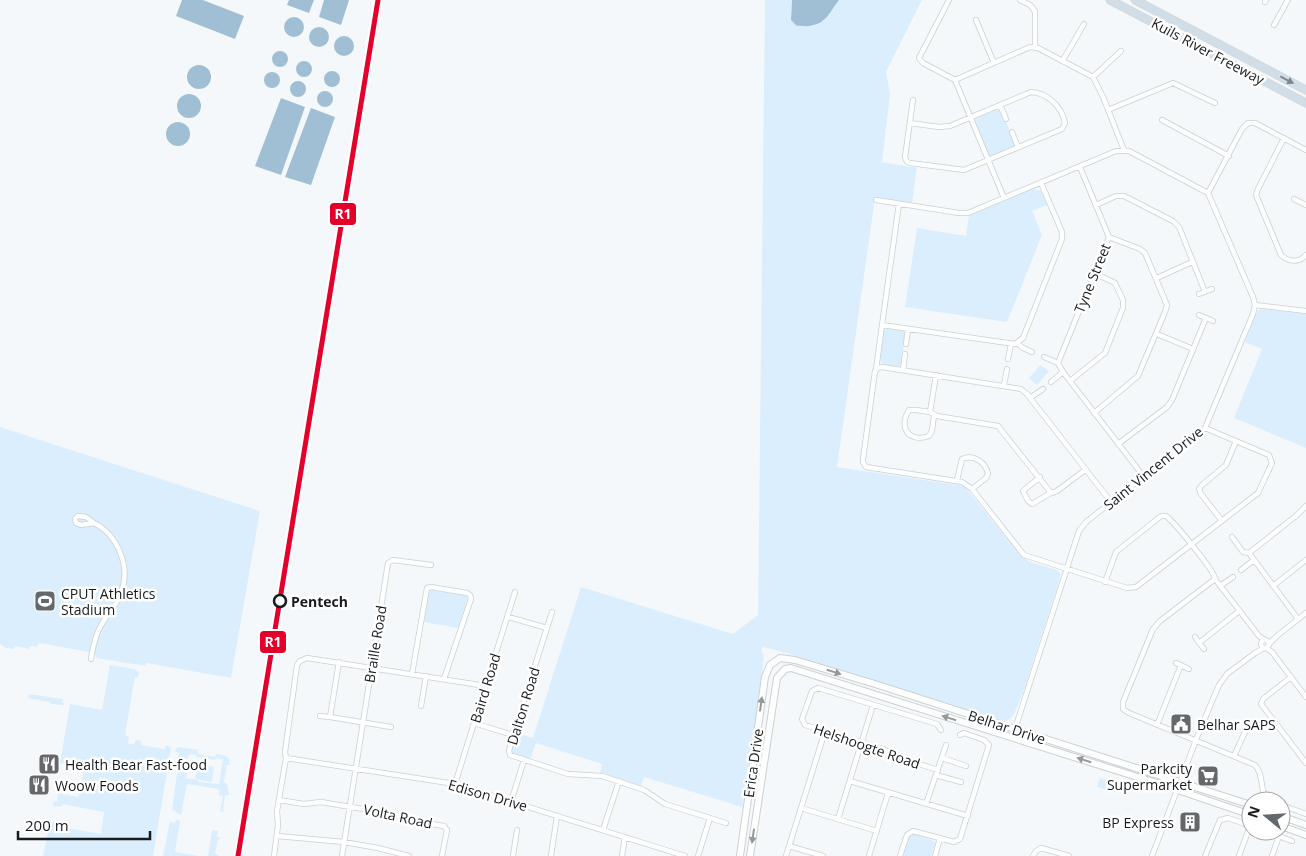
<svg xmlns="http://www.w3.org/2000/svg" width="1306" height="856" viewBox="0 0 1306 856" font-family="'Open Sans',sans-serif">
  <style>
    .green { fill: #dbeefd }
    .water { fill: #a1bfd4 }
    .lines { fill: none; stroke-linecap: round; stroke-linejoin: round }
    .minor-casing { stroke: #ccd0d2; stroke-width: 6 }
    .secondary-casing { stroke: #ccd0d2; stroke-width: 8 }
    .motorway-casing { stroke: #d1d4d5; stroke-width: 9 }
    .minor { stroke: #fdfefe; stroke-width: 4.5 }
    .secondary { stroke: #fdfefe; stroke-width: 6 }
    .motorway { stroke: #d2dee7; stroke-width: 8 }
    .rail-1-casing { stroke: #fff; stroke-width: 9 }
    .rail-1 { stroke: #e4002b; stroke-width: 5 }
    .oneway { fill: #7e868d }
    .oneway2 { fill: #969899 }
    .stop-dot { fill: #fff; stroke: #181b1e; stroke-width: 2.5 }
    .labels { text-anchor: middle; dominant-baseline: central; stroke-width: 5; stroke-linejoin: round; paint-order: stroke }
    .street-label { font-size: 14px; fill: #181b1e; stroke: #fff }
    .poi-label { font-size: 14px; fill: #181b1e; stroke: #fff; text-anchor: start }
    .stop-label { font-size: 14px; font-weight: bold; fill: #181b1e; stroke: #fff; text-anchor: start }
    .line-badge { stroke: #fff; stroke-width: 2 }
    .badge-label { font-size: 14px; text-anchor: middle; font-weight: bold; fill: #fff }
  </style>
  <rect width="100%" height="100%" fill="#f4f8fb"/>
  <path class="green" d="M765,0H792L791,15C814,39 824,20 839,0H922L886,72L890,94L882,162L917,168L912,203L875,198L837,467L964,486L1021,556L1030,562L1057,570L1060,573V578L1024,690L1014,714L1010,719L1005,721L783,652L763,647L761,650L764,656L762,674L742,807L644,777L641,787L618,778H615L600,773L602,764L536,743L530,760L512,754L511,750L516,733L533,738L581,587L733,634L758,615Z
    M1000,107L1016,146L991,156L988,154L975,119Z
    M1034,189L1041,191L1047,205L1032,211L1042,235L1007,322L905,307L917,228L966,236L969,215Z
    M1261,309L1306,314V448L1234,418L1262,349L1245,342L1257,312Z
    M887,329L903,331L906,333L901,365C895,368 885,366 880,361L884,330Z
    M1040,365L1049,371L1037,385L1029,378Z
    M0,427L260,511L231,678L146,663L145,666L97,658L94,653L40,643L36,647L30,646L29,649L15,646L14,649L6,648L0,644Z
    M431,590L466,596L468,597L458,628L424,622L428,592Z
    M110,665L134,669L139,672L138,677H135L125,735L129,737L128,744H133L137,740L141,741V745L165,749L166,745L171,748L153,856H43L50,822L56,823V826L101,834L104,812L62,804L61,807L53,806L54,801L57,802L58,793L78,797L83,775V767L60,763L70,704L102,710Z
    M29,694L63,699L62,703H64V705L50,704V702L28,698Z
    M179,747L198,750V754L215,757L216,754C224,755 230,755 230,765H227L224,782L227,784L229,795H225L223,810L226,812L220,811L223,796L219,795V789L187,784L181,815L172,810L177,774L180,771L187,773L186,778L198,780V782L219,784L223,759L216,758L215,760L196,757V755L190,754L187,759L178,758L179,753L175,752L176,748Z
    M198,764L214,767L212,782L195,779Z
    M1100,778L1118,784L1115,792L1097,787Z
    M177,820L180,821L175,852L198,856H163L170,822L174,823Z
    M212,830L218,831L217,837L222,838L218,840L215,853L219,856H208Z
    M914,834L934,841L935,844L931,856H903L909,837Z"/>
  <path class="water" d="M182,0H203L244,16L235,39L176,16Z
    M289,0H314L309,13L287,5Z
    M324,0H349L341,25L319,17Z
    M792,0H839C829,13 826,24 809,26C805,27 801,25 797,26L791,20Z
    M284 27a10 10 0 1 1 20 0a10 10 0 1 1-20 0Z
    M309 37a10 10 0 1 1 20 0a10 10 0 1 1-20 0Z
    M334 46a10 10 0 1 1 20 0a10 10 0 1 1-20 0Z
    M272 59a8 8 0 1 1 16 0a8 8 0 1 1-16 0Z
    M296 69a8 8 0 1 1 16 0a8 8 0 1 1-16 0Z
    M187 77a12 12 0 1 1 24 0a12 12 0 1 1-24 0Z
    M324 79a8 8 0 1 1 16 0a8 8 0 1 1-16 0Z
    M264 80a8 8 0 1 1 16 0a8 8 0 1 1-16 0Z
    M290 89a8 8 0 1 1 16 0a8 8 0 1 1-16 0Z
    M317 99a8 8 0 1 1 16 0a8 8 0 1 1-16 0Z
    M177 106a12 12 0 1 1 24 0a12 12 0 1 1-24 0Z
    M281,98L305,107L281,175L255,166Z
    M311,108L335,117L311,185L285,177Z
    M166 134a12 12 0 1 1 24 0a12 12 0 1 1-24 0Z"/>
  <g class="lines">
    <g class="minor-casing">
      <path id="minor" d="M949,0L919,58L923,63L955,80
        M1020,0L1030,5L1035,11V47
        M1265,2L1266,0
        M976,20L994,63
        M1274,25L1288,0
        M1063,60L1084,24
        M1093,77L1121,51
        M955,80L1030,47L1038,48L1093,77L1103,97L1124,150
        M955,80L1004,198
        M1000,105L1006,119
        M1108,110L1173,83L1215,103
        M1162,120L1229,156
        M910,123L939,127L950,126L1031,92C1048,93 1062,107 1065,123L1062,129L964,170L910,163L907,162L905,157L913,100
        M1012,132L1018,147
        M1284,138L1258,189L1256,195L1281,255C1288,262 1299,263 1306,255
        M1080,167L1109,237L1058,363L1063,372L1144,477
        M1208,193L1242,129L1248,123H1255L1306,150
        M1294,199L1306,205
        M876,200L959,213H968L1116,151H1129L1208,193L1253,297L1255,305L1253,314L1205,428L1086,522L1079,531L1012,738
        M899,204L882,325L1015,344L1023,338L1062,239V232L1041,183
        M1096,205L1116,196H1124L1173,221L1179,227L1205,292
        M1157,278L1192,262
        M1199,294L1212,289
        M1255,305L1306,311
        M1199,315L1213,321
        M1157,334L1193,349
        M1017,343L1023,348L1032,352
        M906,344L908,329
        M1044,357L1058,363
        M1008,359L1011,344
        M876,370L882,325
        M903,370L905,354
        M936,375L930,412L937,416L998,426L1051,493
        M1070,381L1105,353L1123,308V300L1115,283L1094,273
        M1051,382L1063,372
        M1004,385L1007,369
        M1030,398L1043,389
        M930,412L916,410H909C898,428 909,443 929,436L932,431L934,415
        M1094,413L1138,376L1165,312L1167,305L1145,253L1140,249L1109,237
        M1118,444L1167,407L1172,400L1206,318
        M1040,477L1023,491L1028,501L1032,504L1049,494L1057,491L1085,470
        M957,480L962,459C973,454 986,462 988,474L986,478L972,489
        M1111,502L1027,394L1021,389L882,367L878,368L875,371L863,459V462L866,467L962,482L972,489L1024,555L1127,588L1136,587L1258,493L1272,463L1269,455L1205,428
        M1222,521L1201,494L1199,489L1202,485L1226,465L1236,441
        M1232,537L1243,552L1249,553L1298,619
        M1249,553L1297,515L1306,506
        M1241,570L1254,560
        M1215,579L1160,621L1153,629L1123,702V709L1129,713L1255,765C1265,775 1258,793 1270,801
        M1105,582L1116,552L1161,516H1166C1173,521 1215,571 1215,579L1259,636L1265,640
        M1220,586L1233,577
        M1273,586L1306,560
        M552,612L513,735L509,751L510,755L568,774L602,776L644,790L665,804L726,823
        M508,617L547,628
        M1195,637L1204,649
        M1261 644a4 4 0 1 1 8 0a4 4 0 1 1-8 0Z
        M1199,643L1239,611
        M1269,644L1278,635L1306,613
        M1266,648L1272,652L1306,697
        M91,659C93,645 96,631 105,619C111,610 118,603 121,593C131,567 118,535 94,523L81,525L76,523L75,519L78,516L86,517L94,523
        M339,662L330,717L391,727
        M1176,663L1189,669
        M412,674L427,588L431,587L467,593L470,595L471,599L444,679
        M1291,677L1263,699L1261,704L1306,763
        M421,706L426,676
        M320,716L330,717
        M474,723L513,735
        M1157,725L1181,665
        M1234,756L1245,732
        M286,758L455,784L685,856
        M942,758L966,766
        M938,770L900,758L883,749L805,725L802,719L812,691L818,688L937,724L941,730
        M936,775L961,782
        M850,781L968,816
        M455,784L515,592
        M279,800L304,804L321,802L357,808L390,813L419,822L444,826L447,830L442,856
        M511,802L524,760
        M926,804L946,745
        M1281,805L1306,814
        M801,808L877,831
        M838,819L873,705
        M603,830L619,781
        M1265,831L1292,841
        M277,836L344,842L378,848L409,856
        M789,846L823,856
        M274,856L278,825L277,811L286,758L285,752L297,665L300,661L307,658L486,686
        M342,856L388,563L393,560L431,565
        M513,856L517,830
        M551,856L557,816
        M622,856L625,837
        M698,856L710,818
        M786,856L825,731
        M869,856L888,793
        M900,856L907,835L913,831L954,842L960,839L989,745L984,740L964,733L960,735
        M935,856L940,838
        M1033,856L1036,851L1041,848L1069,856
        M1152,856L1199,732L1219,685L1227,674L1255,653L1264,648
        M1205,856L1220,820L1228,818L1251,826
        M1239,856L1250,826
        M1272,856L1279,836"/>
    </g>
    <g class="secondary-casing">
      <path id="secondary" d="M1281,816L1306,825
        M1281,826L1306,835
        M740,856L765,677L770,665L780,658L795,660L875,684L1251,805
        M750,856L777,678L785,669L791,668L1166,786L1251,815"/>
    </g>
    <g class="motorway-casing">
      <path id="motorway" d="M1110,0L1306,103
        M1135,0L1306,90"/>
    </g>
    <use href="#minor" class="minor"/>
    <use href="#secondary" class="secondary"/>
    <use href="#motorway" class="motorway"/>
    <g class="rail-1-casing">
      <path id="rail-1" d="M238,856L378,0"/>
    </g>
    <use href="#rail-1" class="rail-1"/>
  </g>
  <defs><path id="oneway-solid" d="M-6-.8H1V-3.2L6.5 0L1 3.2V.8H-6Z" transform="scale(1.25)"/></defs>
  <use class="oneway" href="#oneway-solid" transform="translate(1287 80) rotate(28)"/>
  <g class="oneway2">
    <use href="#oneway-solid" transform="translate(834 672) rotate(17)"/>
    <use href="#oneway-solid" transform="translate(761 704) rotate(-82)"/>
    <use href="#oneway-solid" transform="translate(949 718) rotate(-162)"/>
    <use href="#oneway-solid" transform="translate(1084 760) rotate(-163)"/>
    <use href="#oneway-solid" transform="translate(753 836) rotate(98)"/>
  </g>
  <defs>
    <g id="stadium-square" transform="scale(1.125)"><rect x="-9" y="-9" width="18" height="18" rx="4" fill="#65686b" stroke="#fff"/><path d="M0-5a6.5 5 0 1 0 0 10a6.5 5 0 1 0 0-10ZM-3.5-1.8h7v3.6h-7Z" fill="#fff"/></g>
    <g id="civic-square" transform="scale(1.125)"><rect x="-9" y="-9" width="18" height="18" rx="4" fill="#65686b" stroke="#fff"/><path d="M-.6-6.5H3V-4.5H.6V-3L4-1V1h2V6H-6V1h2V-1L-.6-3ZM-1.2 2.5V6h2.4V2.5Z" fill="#fff"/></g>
    <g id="restaurant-square" transform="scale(1.125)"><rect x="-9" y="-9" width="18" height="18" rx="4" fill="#65686b" stroke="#fff"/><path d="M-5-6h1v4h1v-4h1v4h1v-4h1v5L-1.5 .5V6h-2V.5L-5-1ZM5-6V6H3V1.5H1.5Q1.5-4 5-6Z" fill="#fff"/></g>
    <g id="supermarket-square" transform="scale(1.125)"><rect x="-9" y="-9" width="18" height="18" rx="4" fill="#65686b" stroke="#fff"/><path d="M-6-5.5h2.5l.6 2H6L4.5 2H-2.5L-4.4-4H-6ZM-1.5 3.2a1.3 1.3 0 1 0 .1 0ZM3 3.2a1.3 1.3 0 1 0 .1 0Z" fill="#fff"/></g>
    <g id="building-square" transform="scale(1.125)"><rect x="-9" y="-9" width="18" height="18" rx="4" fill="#65686b" stroke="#fff"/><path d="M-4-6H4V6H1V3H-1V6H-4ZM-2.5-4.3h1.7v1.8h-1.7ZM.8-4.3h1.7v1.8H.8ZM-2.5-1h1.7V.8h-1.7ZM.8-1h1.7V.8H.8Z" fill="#fff"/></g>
  </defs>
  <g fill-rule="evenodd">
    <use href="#stadium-square" x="45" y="601"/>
    <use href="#civic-square" x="1181" y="724"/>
    <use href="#restaurant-square" x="49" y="764"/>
    <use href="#supermarket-square" x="1208" y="776"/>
    <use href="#restaurant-square" x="39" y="785"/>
    <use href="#building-square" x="1190" y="822"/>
  </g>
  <circle class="stop-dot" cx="280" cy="601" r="6"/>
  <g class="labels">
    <g class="street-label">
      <text transform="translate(1208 51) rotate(28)">Kuils River Freeway</text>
      <text transform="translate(1092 278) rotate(-68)">Tyne Street</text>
      <text transform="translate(1153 468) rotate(-39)">Saint Vincent Drive</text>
      <text transform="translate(375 644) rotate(-81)">Braille Road</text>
      <text transform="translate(485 688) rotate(-73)">Baird Road</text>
      <text transform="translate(523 706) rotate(-73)">Dalton Road</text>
      <text transform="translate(1007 727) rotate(18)">Belhar Drive</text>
      <text transform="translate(867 746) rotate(19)">Helshoogte Road</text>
      <text transform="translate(753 763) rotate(-82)">Erica Drive</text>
      <text transform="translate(488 795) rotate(16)">Edison Drive</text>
      <text transform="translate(398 816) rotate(12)">Volta Road</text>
    </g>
    <g class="poi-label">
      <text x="61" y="593">CPUT Athletics<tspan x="61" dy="16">Stadium</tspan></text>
      <text x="1197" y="724">Belhar SAPS</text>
      <text x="65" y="764">Health Bear Fast-food</text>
      <text x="1192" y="768" text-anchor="end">Parkcity<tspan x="1192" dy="16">Supermarket</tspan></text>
      <text x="55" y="785">Woow Foods</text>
      <text x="1174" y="822" text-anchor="end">BP Express</text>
    </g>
    <g class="stop-label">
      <text x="291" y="601">Pentech</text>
    </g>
  </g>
  <g class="line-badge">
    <rect x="329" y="202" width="28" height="24" rx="5" fill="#e4002b"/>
    <rect x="259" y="630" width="28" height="24" rx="5" fill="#e4002b"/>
  </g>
  <g class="badge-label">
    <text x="343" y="219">R1</text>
    <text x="273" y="647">R1</text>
  </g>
  <g transform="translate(1266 816) rotate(288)"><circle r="24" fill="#ffffff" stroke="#a3a4a5"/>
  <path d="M0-4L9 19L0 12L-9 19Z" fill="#65686b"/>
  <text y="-8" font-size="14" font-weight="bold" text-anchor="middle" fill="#181b1e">N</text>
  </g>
  <path d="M18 831v8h132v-8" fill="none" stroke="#181b1e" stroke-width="2.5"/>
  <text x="25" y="831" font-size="15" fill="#181b1e" stroke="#ffffff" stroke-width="4" paint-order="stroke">200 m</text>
</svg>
